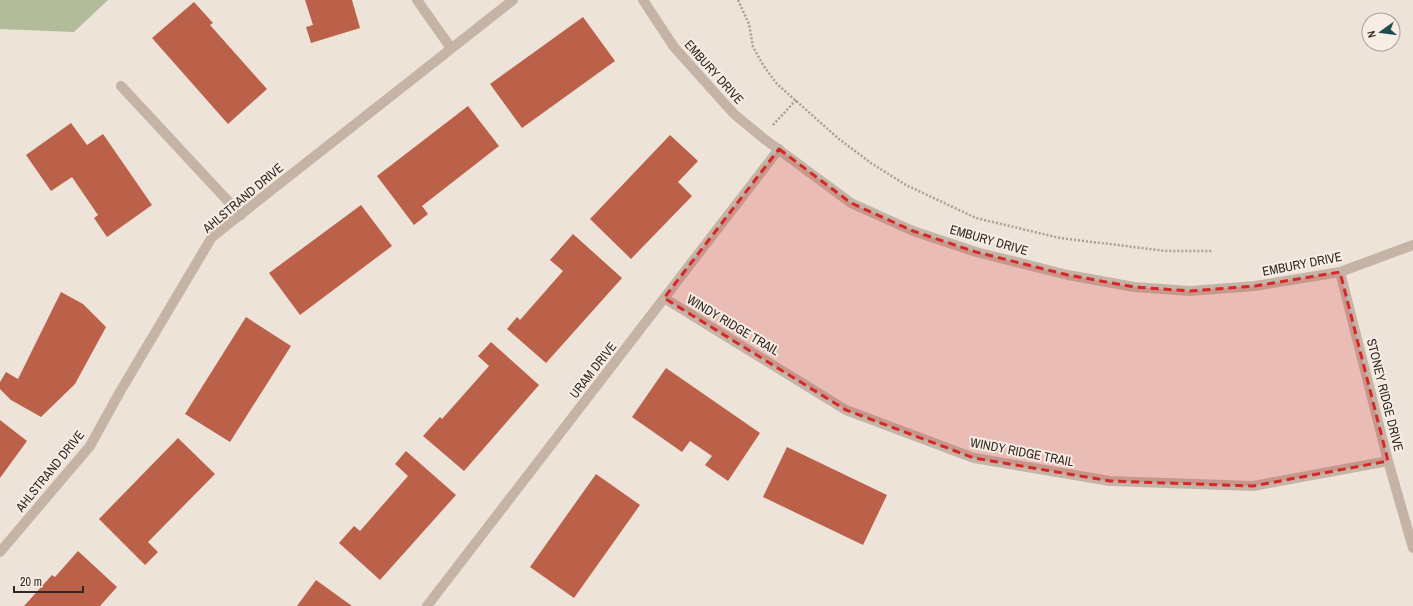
<svg xmlns="http://www.w3.org/2000/svg" width="1413" height="606" viewBox="0 0 1413 606" font-family="'Archivo Narrow',sans-serif">
  <style>
    .green { fill: #b2bc9a }
    .building { fill: #bb614a }
    .lines { fill: none; stroke-linecap: round; stroke-linejoin: round }
    .path { stroke: #b09d90; stroke-width: 2.5; stroke-dasharray: 2 2; stroke-linecap: butt }
    .service { stroke: #c5b3a6; stroke-width: 10 }
    .minor { stroke: #c5b3a6; stroke-width: 10 }
    .marked { fill: #d62828; fill-opacity: 0.2; stroke: #d62828; stroke-width: 3; stroke-dasharray: 8 5; stroke-linejoin: round }
    .labels { text-anchor: middle; dominant-baseline: central; stroke-width: 4; stroke-linejoin: round; paint-order: stroke }
    .street-label { font-size: 13px; fill: #322926; stroke: #f7ede4 }
  </style>
  <rect width="100%" height="100%" fill="#eee3d9"/>
  <path class="green" d="M0,0H108L74,32L0,29Z"/>
  <path class="building" d="M305,0H352L360,28L311,43L306,27L313,25Z
    M194,2L213,23L210,25L267,89L228,124L152,38Z
    M583,17L615,61L522,128L490,84Z
    M468,106L499,146L422,206L428,214L414,225L377,176Z
    M71,123L87,145L103,134L152,205L107,237L94,218L98,215L72,177L51,191L26,155Z
    M670,135L698,161L678,182L692,196L631,259L590,219Z
    M361,205L392,246L300,315L269,273Z
    M573,234L622,278L546,363L507,329L517,317L520,320L563,271L550,260Z
    M61,292L83,304L106,327L75,384L41,417L11,400L0,389V382L6,372L18,379Z
    M246,317L291,346L230,442L185,414Z
    M491,342L539,385L464,471L423,436L440,417L442,419L489,366L478,356Z
    M666,368L760,433L728,481L705,465L712,456L690,441L682,452L632,417Z
    M0,420L27,441L0,478Z
    M178,438L215,474L148,542L158,552L145,565L99,519Z
    M787,447L887,495L863,545L763,497Z
    M406,451L456,495L380,580L339,543L354,526L360,531L408,476L395,464Z
    M596,474L640,505L574,598L530,567Z
    M78,551L117,587L100,606H24L52,575L55,577Z
    M316,580L352,606H297Z"/>
  <g class="lines">
    <path class="path" d="M738,0L749,24L753,47L763,65L777,84L839,139L871,163L906,185L976,218L1060,238L1166,251H1212
      M773,125L796,100"/>
    <path class="service" d="M121,86L241,215"/>
    <path class="minor" d="M417,0L451,48
      M643,0L674,47L734,114L763,138L851,203L913,231L976,252L1068,275L1134,287L1190,291L1255,286L1340,272L1413,245
      M1340,272L1388,461L1413,548
      M664,298L846,410L974,458L1110,481L1253,486L1388,461
      M0,552L90,446L121,390L212,237L513,0
      M427,606L779,149"/>
  </g>
  <path class="marked" d="M779,149L851,203L913,231L976,252L1068,275L1134,287L1190,291L1255,286L1340,272L1388,461L1253,486L1110,481L974,458L846,410L664,298Z"/>
  <g class="labels">
    <g class="street-label">
      <text transform="translate(714 72) rotate(48)">EMBURY DRIVE</text>
      <text transform="translate(243 198) rotate(-40)">AHLSTRAND DRIVE</text>
      <text transform="translate(989 240) rotate(16)">EMBURY DRIVE</text>
      <text transform="translate(1302 264) rotate(-11)">EMBURY DRIVE</text>
      <text transform="translate(733 325) rotate(31)">WINDY RIDGE TRAIL</text>
      <text transform="translate(593 370) rotate(-52)">URAM DRIVE</text>
      <text transform="translate(1385 395) rotate(76)">STONEY RIDGE DRIVE</text>
      <text transform="translate(1022 452) rotate(11)">WINDY RIDGE TRAIL</text>
      <text transform="translate(50 471) rotate(-51)">AHLSTRAND DRIVE</text>
    </g>
  </g>
  <g transform="translate(1381 32) rotate(256)"><circle r="19" fill="#f7ede4" stroke="#a89f98"/>
  <path d="M0-3L7 15L0 10L-7 15Z" fill="#204e4f"/>
  <text y="-6" font-size="11" font-weight="bold" text-anchor="middle" fill="#322926">N</text>
  </g>
  <path d="M14 586v6h69v-6" fill="none" stroke="#322926" stroke-width="2"/>
  <text x="20" y="586" font-size="12" fill="#322926" stroke="#f7ede4" stroke-width="3" paint-order="stroke">20 m</text>
</svg>
